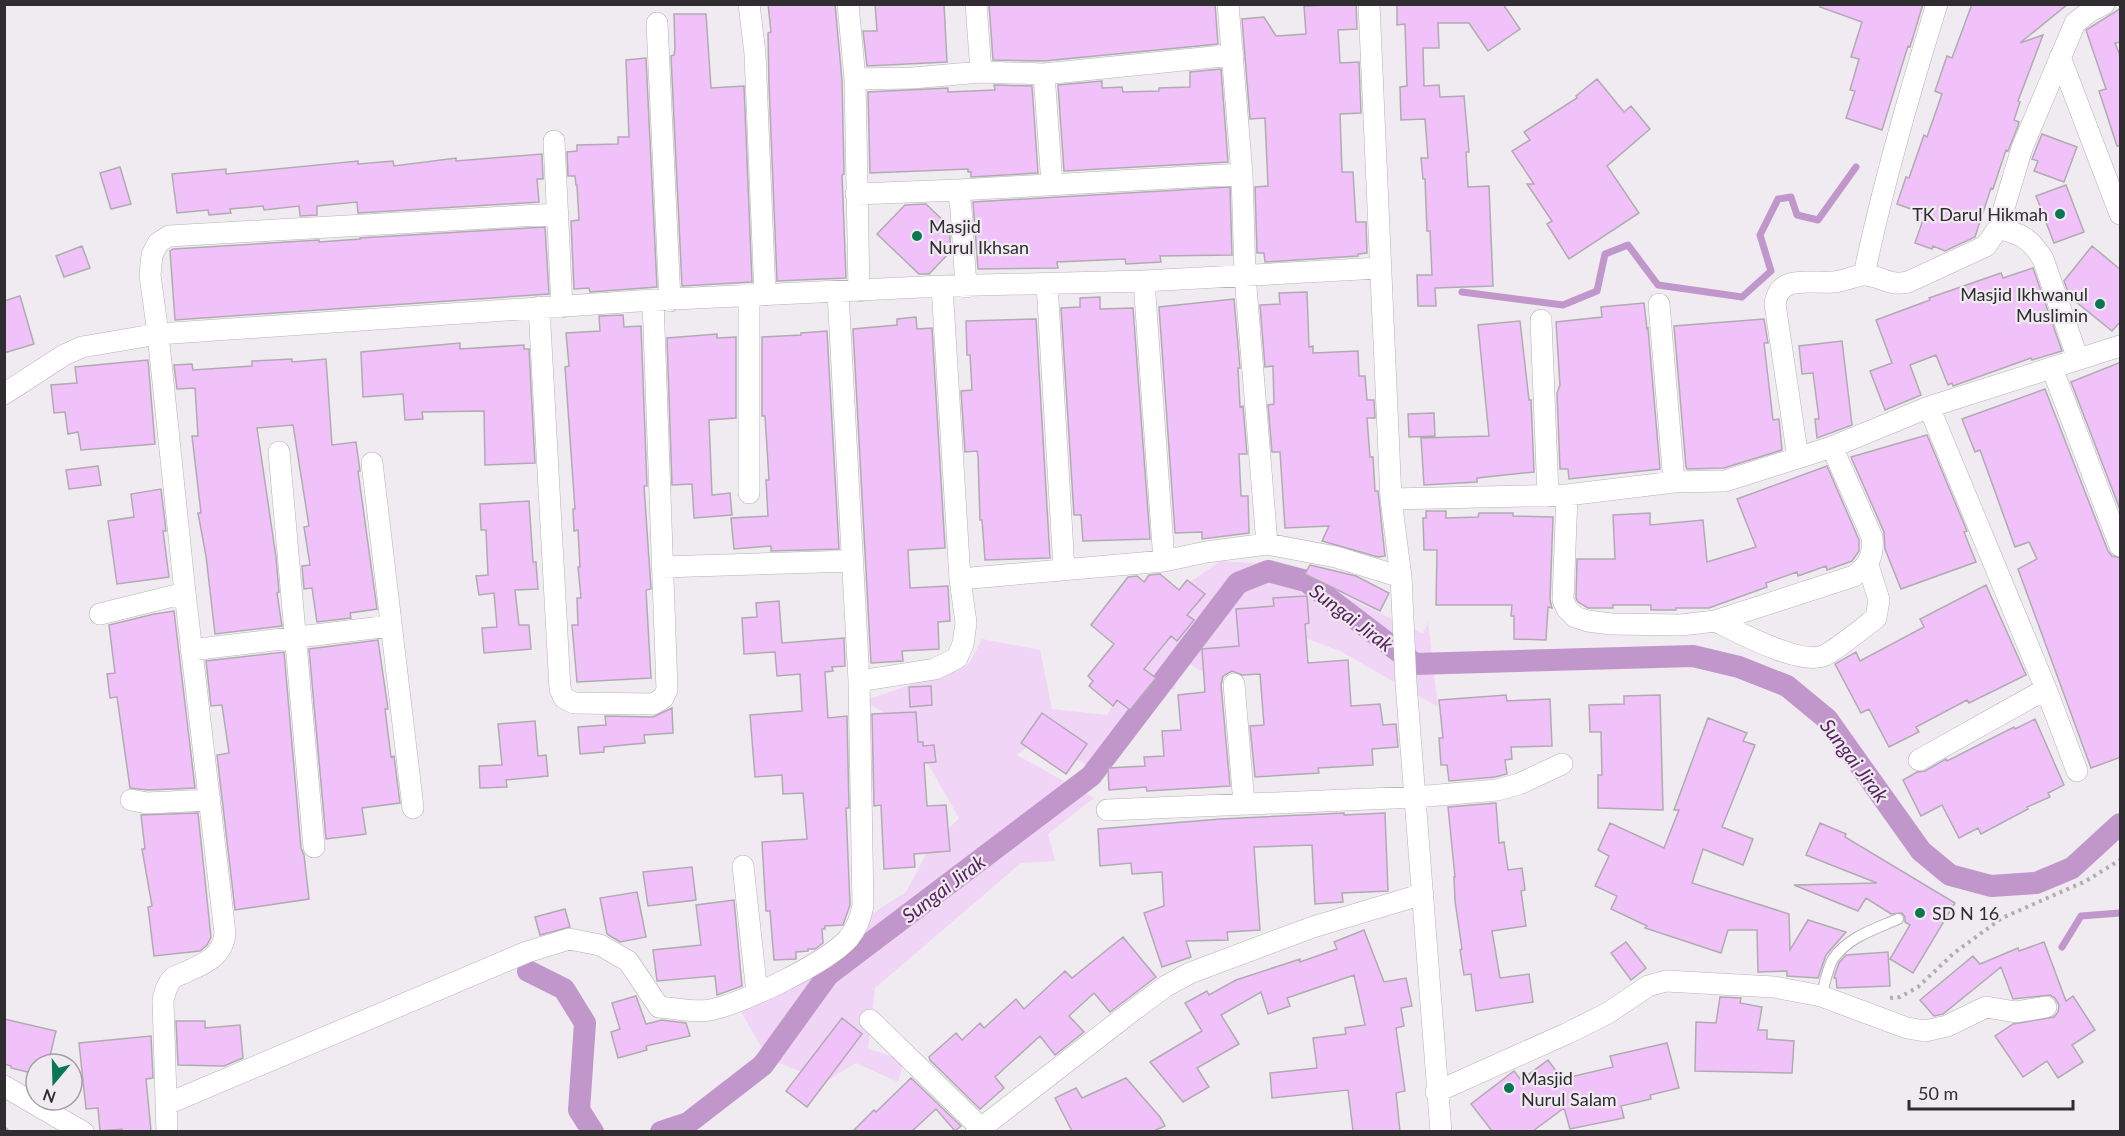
<svg xmlns="http://www.w3.org/2000/svg" width="2125" height="1136" viewBox="0 0 2125 1136" font-family="Lato,sans-serif">
  <style>
    .green { fill: #f0d5f6 }
    .lines { fill: none; stroke-linecap: round; stroke-linejoin: round }
    .stream { stroke: #c196cb; stroke-width: 7 }
    .canal { stroke: #c196cb; stroke-width: 22 }
    .building { fill: #f0c2f9; stroke: #b0abb1; stroke-width: 1.5 }
    .service-casing { stroke: #b7b1b8; stroke-width: 12 }
    .minor-casing { stroke: #b7b1b8; stroke-width: 22 }
    .path { stroke: #b1adb2; stroke-width: 4; stroke-dasharray: 3 4.5; stroke-linecap: butt }
    .service { stroke: #fff; stroke-width: 10 }
    .minor { stroke: #fff; stroke-width: 21 }
    .poi-dot { fill: #097751; stroke: #f0eaf1; stroke-width: 2 }
    .labels { text-anchor: middle; dominant-baseline: central; stroke-width: 4.5; stroke-linejoin: round; paint-order: stroke }
    .poi-label { font-size: 18px; fill: #2f2d2f; stroke: #f0eaf1; text-anchor: start }
    .water-label { font-size: 20px; font-style: italic; fill: #592464; stroke: #f0eaf1 }
  </style>
  <rect width="100%" height="100%" fill="#f0eaf1"/>
  <path class="green" d="M1221,561L1281,565L1423,634L1428,622L1438,707L1340,651L1294,634L1244,667L1213,678L1178,657L1175,689L1134,692L1130,742L1092,767L1036,740L1017,755L1094,798L1048,834L1055,861L1021,863L875,988L868,1049L904,1060L898,1082L856,1063L826,1081L768,1059L735,1001L906,892L927,852L959,818L905,724L864,701L969,664L982,639L1040,650L1052,709L1107,715L1178,590Z"/>
  <g class="lines">
    <path class="stream" d="M1462,292L1563,305L1597,291L1605,254L1628,245L1658,285L1742,297L1771,271L1760,235L1778,199L1791,197L1797,215L1818,220L1856,167
      M2062,947L2081,916L2120,913
      M4,1130L6,1132"/>
    <path class="canal" d="M528,971L564,989L585,1023L579,1110L593,1132
      M661,1132L688,1123L763,1065L828,975L1091,776L1238,583L1268,571L1306,581L1415,664L1693,656L1739,667L1787,686L1827,719L1921,851L1950,875L1991,886L2036,883L2072,868L2120,824"/>
  </g>
  <path class="building" d="M768,4H835L842,80L844,174L842,175L846,278L777,281L769,85L768,33L771,32Z
    M875,4H944L947,62L867,66L863,31H877Z
    M989,4H1215L1218,44L1044,61L993,60Z
    M1356,4L1357,29L1338,30L1340,63L1359,62L1361,113L1340,114L1342,172H1353L1356,222H1366L1367,253L1358,254V256L1265,262L1264,253H1257L1255,187L1268,186L1265,118L1250,119L1242,19L1264,17L1276,36L1306,34L1304,6Z
    M1397,4H1503L1520,29L1488,51L1469,23H1438L1439,48H1423L1424,86L1439,85L1440,97L1464,96L1469,152H1466L1468,187L1489,186L1493,286L1435,288L1436,306H1418L1417,275H1432L1430,231H1427L1425,179H1423L1421,158H1428L1425,119L1401,120L1400,87L1407,86L1405,24L1397,25Z
    M1820,4H1923L1910,47L1908,46L1882,130L1846,118L1855,91L1850,90L1859,59L1851,57L1862,22L1820,7Z
    M1972,4H2068L2020,43L2043,35L2018,101L2020,102L2014,120L2019,122L2018,126L2008,151L2006,150L1993,189L1991,188L1975,237L1945,251L1933,246L1932,249L1915,243L1925,214L1897,204L1906,177L1909,178L1924,135L1927,137L1942,94L1935,91L1947,56L1952,58Z
    M2121,8V42L2115,43L2121,58V146H2117L2099,91L2106,89L2086,30Z
    M674,14H706L711,88L744,86L752,282L682,286L671,56L674,55L675,48Z
    M646,58L657,287L590,292L589,288L574,289L571,221L579,220L577,185H576L575,176H568L567,152L577,151V145L618,144V137H629L626,60Z
    M1221,69L1228,162L1064,171L1058,85L1102,81V88L1122,87L1123,92L1159,91V88L1190,87V72Z
    M1597,79L1624,112L1631,106L1650,129L1607,166L1639,213L1569,259L1547,224L1552,221L1527,184H1534L1512,151L1530,140L1524,132L1577,98L1576,96Z
    M994,85L1032,86L1038,173L971,177V172H968V169L870,173L868,92L948,88V92L995,90Z
    M2042,134L2077,147L2064,182L2034,171L2038,161L2032,159Z
    M542,154L543,179H537L539,202L358,213L357,202L317,206V215L300,216L299,206L264,210L263,206L230,209L231,213L209,215L208,210L177,213L172,174L226,169V174L358,161V164L393,161L394,166L456,158V161Z
    M120,167L131,204L111,209L100,173Z
    M2066,185L2084,232L2054,243L2036,196Z
    M1230,187L1232,255L1160,256L1161,262L1126,264L1125,259L1057,262L1058,268L978,269L973,202Z
    M926,204L949,226L951,251L929,274H919L877,234L905,205Z
    M545,227L549,294L175,320L170,251L173,249L319,240V242L360,239V238Z
    M82,246L90,268L64,277L56,256Z
    M2092,246L2121,270V321L2112,331L2070,297L2064,281Z
    M2033,268L2062,351L2032,360L2031,358L1953,386L1952,383L1948,385L1936,355L1910,365L1921,395L1885,410L1870,371L1892,363L1876,320L1930,300L1929,298L2001,273L2003,278Z
    M1307,292L1309,347L1313,346V353L1358,351L1359,376H1365L1367,400H1374L1375,418H1367L1370,457H1373L1375,491H1378L1385,556L1378,557L1322,541L1329,526L1285,528L1280,452H1272L1268,405L1274,404L1273,366L1265,367L1260,305L1280,304L1279,293Z
    M20,296L34,344L4,353V301Z
    M1100,297V309L1133,308L1150,539L1083,541L1081,515H1074L1061,308L1080,307V298Z
    M1234,299L1240,368H1238L1240,407L1243,406L1247,454H1239L1241,496H1248L1249,533L1202,539V532L1175,533L1159,307Z
    M1644,303L1647,329L1648,328L1660,469L1569,479L1568,469H1560L1557,393L1560,385L1556,322L1602,317L1601,307Z
    M623,315L624,327L641,326L647,486H644L651,589L646,590L651,678L577,682L572,625H578L577,598H581L578,567H580L578,530L574,531L573,509H575L565,367L569,366L566,333L600,331L599,316Z
    M916,317L917,329L932,328L945,548L908,550L910,588L948,586L950,621L938,622L939,649L902,651L903,661L871,663L853,329L897,325V319Z
    M1036,319L1050,558L985,560L982,520H980L978,456L977,451L965,452L961,391L972,390L970,355H967L966,321Z
    M1764,319L1768,343H1764L1773,420L1779,419L1782,450L1724,468L1687,469L1686,467L1674,326Z
    M1520,321L1529,400H1531L1534,472L1477,478V482L1424,485L1421,438L1489,436L1478,325Z
    M827,331L839,549L771,551V546L734,549L731,518L768,516L766,480H769L765,416H762V337L801,335V333Z
    M717,334V338L736,337V418L709,420L712,495L730,493L732,515L694,518L692,484L672,485L667,338Z
    M1842,341L1852,425L1817,438L1815,419H1819L1813,373L1802,374L1799,346Z
    M460,343V349L524,345V349H529L535,463L485,465L484,411L422,412L423,419L405,420L403,394L363,397L361,352Z
    M292,359V362L326,359L332,445L356,442L360,471H358L377,609L350,613L351,618L317,622L312,588L304,589L302,566L310,565L304,527L309,526L293,425L257,428L276,557L279,592L277,593L282,626L215,634L206,556L198,513H201L192,436H198L195,388L177,389L174,365L192,364L193,370L252,366V361Z
    M148,360L155,444L81,450L78,432L68,434L65,412L54,413L51,385L77,383L75,367Z
    M2121,362V512L2071,382Z
    M2045,389L2108,551L2112,556L2121,558V757L2091,768L2018,569L2037,559L2029,542L2015,547L1980,450L1975,452L1962,419Z
    M1434,413L1435,436L1409,437L1408,414Z
    M1927,435L1967,531L1964,532L1976,562L1901,589L1885,549L1884,532L1851,457Z
    M98,466L101,485L69,489L66,470Z
    M1827,466L1859,540V551L1852,561L1827,570L1826,566L1798,576L1797,572L1766,583L1767,587L1709,608H1676V610H1651V605H1613V608H1588L1578,602L1576,598L1577,559H1615L1613,515L1650,513V525L1703,520L1707,562L1756,547L1737,499Z
    M161,489L166,531H163L169,577L117,584L108,521L134,517L131,494Z
    M529,501L533,562H536L538,589L515,590L519,625H529L531,649L484,653L482,628L497,627L494,593L479,595L476,576L488,575L486,530H481L480,504Z
    M1426,511H1446V518L1478,517L1479,513H1513V516L1553,517L1550,600L1552,608L1548,607L1546,640L1514,639V616H1511L1512,605H1436L1437,550H1424L1423,518H1426Z
    M1310,565L1356,576L1389,593L1380,611L1305,574Z
    M1160,574L1179,590L1187,580L1205,594L1187,615L1194,620L1177,641L1171,636L1144,669L1156,678L1130,710L1117,700L1113,706L1089,686L1093,681L1088,676L1114,644L1091,625L1128,577L1137,576L1144,582L1149,575Z
    M1986,585L2026,675L1969,703L1967,700L1916,727L1919,732L1889,747L1869,709L1861,713L1835,664L1856,652L1860,661L1924,627L1920,619Z
    M1307,596L1309,623L1305,624L1308,663L1348,660L1351,706L1380,704L1383,725L1396,724L1398,747L1372,749L1373,765L1318,768L1319,773L1255,777L1250,726L1264,725L1260,674L1242,675L1232,671L1223,676L1221,685L1230,786L1147,791L1146,787L1109,790L1108,768L1145,766L1144,757L1164,756L1162,731L1181,730L1178,695L1205,692L1202,649L1239,646L1236,609L1274,606L1273,598Z
    M779,601L782,643L844,638L845,666L832,667L833,671L825,672L828,718L847,716L849,808H846L850,905L843,925L825,926V929H822L823,943L815,949H808V951L796,952V959L774,960L770,911H766L762,842L807,839L803,793L783,794L782,775L755,777L750,715L802,711L800,674L777,676L775,652L744,654L742,618L757,617L756,603Z
    M174,611L195,788L148,790L130,788L117,697L110,698L107,674L115,673L109,625L154,614Z
    M378,640L388,709H385L391,757L394,756L400,803L362,808L366,834L326,839L309,649Z
    M284,652L301,848L304,855L309,899L235,910L217,755L229,753L222,705L211,706L206,661Z
    M931,686L932,705L910,707L909,687Z
    M1506,695L1507,701L1550,699L1552,746L1511,747L1512,759L1505,760L1507,774L1495,777L1449,781L1447,765H1441L1439,738H1443L1439,700Z
    M1660,695L1663,810L1598,808V775H1602L1601,732H1590L1589,705L1624,704V696Z
    M672,708L673,733L644,735L645,743L604,747V752L580,754L578,727L606,725L605,716L653,717Z
    M916,712L918,742H923V746L934,745L936,762L924,763L927,806L946,805L950,851L914,854L915,867L884,869L881,805L874,806L872,714Z
    M1042,713L1087,744L1066,774L1021,743Z
    M1708,718L1747,733L1743,741L1755,745L1722,827L1753,839L1743,865L1703,849L1692,883L1789,914L1790,950L1808,920L1846,932L1826,955L1818,978L1787,976V971L1758,972L1757,930H1728L1721,953L1645,928L1647,926L1611,909L1617,896L1595,886L1609,856L1598,850L1610,823L1664,848L1679,810H1674Z
    M2035,719L2064,785L2048,793L2050,797L2027,807L2028,809L1981,834L1978,828L1959,838L1942,805L1921,816L1903,780L1917,772L1925,771L1946,759L1947,761L2014,727L2015,729Z
    M535,721L538,756L546,755L548,776L506,780L507,787L480,788L479,766L502,765L498,724Z
    M1496,803L1499,843L1504,842L1508,870L1522,868L1525,890L1521,891L1526,926L1492,931L1500,978L1529,974L1533,1002L1476,1011L1471,974L1464,975L1460,950L1462,949L1455,901L1454,877H1455L1448,807Z
    M198,813L211,937L207,945L200,951L154,956L148,907L152,906L142,849H145L141,815Z
    M1344,813V815L1385,813L1388,891L1342,893L1343,902L1315,904L1312,845L1254,847L1260,930L1227,932L1228,940L1186,941L1191,957L1162,967L1144,913L1164,906L1162,872L1132,874L1131,863L1100,866L1098,829L1221,819Z
    M1820,823L1846,834L1845,837L1955,903L1913,973L1890,959L1910,925L1905,922V917L1902,913L1891,914L1866,898L1858,911L1794,885L1877,883L1806,855Z
    M692,867L696,900L648,906L643,872Z
    M637,892L646,937L620,942L607,934L600,898Z
    M734,900L742,986L717,995L715,976L657,981L653,950L701,945L696,905Z
    M565,909L570,927L540,935L535,917Z
    M1364,930L1384,982L1406,978L1412,1006L1401,1008L1404,1026L1396,1028L1405,1091L1396,1093L1400,1131H1353L1348,1090L1272,1098L1270,1073L1317,1068L1313,1038L1346,1034L1345,1028L1365,1025L1354,975L1287,998L1290,1006L1268,1014L1261,992L1221,1015L1239,1044L1197,1068L1209,1087L1183,1102L1150,1062L1202,1031L1185,1003L1207,991L1209,995L1236,980L1300,959V962L1337,949L1334,942Z
    M1123,937L1156,977L1110,1012L1094,993L1069,1016L1084,1032L1055,1055L1040,1036L995,1077L1004,1088L980,1109L930,1060L929,1057L956,1033L962,1040L980,1023L984,1028L1016,999L1024,1009L1065,971L1072,978Z
    M1626,942L1646,968L1631,980L1611,953Z
    M2044,942L2066,1001L2073,996L2095,1030L2072,1045L2083,1062L2058,1078L2047,1061L2023,1077L1995,1036L2013,1024L2054,1017L2058,1012L2059,1005L2055,998L2050,995L2013,999L2001,967L1943,1014L1934,1016L1920,1000L1973,956L1980,964L2018,948L2019,951Z
    M1888,952L1890,986L1837,988L1836,978H1834L1835,974L1839,963L1846,955Z
    M636,996L646,1024L662,1020L686,1023L690,1036L646,1046L647,1050L618,1058L611,1032L620,1029L612,1003Z
    M1720,997L1741,998L1740,1003L1762,1007L1758,1030H1767V1039L1794,1041L1792,1073L1695,1071L1696,1022L1716,1023Z
    M842,1018L862,1034L807,1107L786,1091Z
    M4,1019L56,1031L48,1064H36V1074L11,1068V1066L4,1064Z
    M176,1021H205V1028L240,1025L243,1058L224,1066L178,1065Z
    M151,1036L153,1078L146,1079L151,1131H122V1129L100,1131L98,1108L86,1109L79,1043Z
    M1667,1043L1679,1088L1650,1095L1651,1099L1621,1106L1624,1118L1570,1129L1564,1108L1533,1131H1492L1471,1104L1514,1071L1521,1080L1548,1060L1562,1079L1613,1067L1610,1056Z
    M911,1078L961,1126L955,1131L936,1109L912,1131H853L874,1110L876,1112Z
    M1126,1078L1160,1117L1165,1126L1154,1131H1072L1055,1098L1076,1088L1082,1098Z"/>
  <g class="lines">
    <g class="service-casing">
      <path id="service" d="M1821,996C1825,984 1827,969 1833,959C1848,937 1875,929 1898,919"/>
    </g>
    <g class="minor-casing">
      <path id="minor" d="M749,4L755,54L765,295
        M848,4L855,79L859,291
        M976,4L981,72
        M1228,4L1242,174L1245,275L1267,544
        M1369,4L1391,499L1401,577L1406,683L1441,1132
        M657,23L670,301
        M2060,57L2120,214
        M1044,74L1052,184
        M855,79L913,78L981,72L1044,74L1233,55
        M554,141L562,307
        M958,190L961,209L966,287
        M856,194L958,190L1242,174
        M1998,228C2021,234 2030,238 2043,259L2078,359
        M1864,275C1883,183 1909,94 1937,4
        M1144,281L1164,561
        M1047,284L1064,569
        M1659,304L1674,482
        M539,307L560,689L564,698L574,703L653,704L663,698L667,690L653,300
        M1541,320L1548,496
        M2052,368L2120,546
        M4,394L64,355L82,347L158,334L653,300L942,286L1144,281L1379,268
        M1929,407L2046,689L2077,771
        M279,452L314,847
        M1798,458L1775,304C1779,274 1809,284 1832,282C1843,282 1853,276 1863,275C1878,274 1888,287 1908,282L1986,246L1998,228L2022,148L2075,23L2089,12L2104,4
        M372,463L413,808
        M749,493V297
        M1567,495L1563,600L1567,609L1575,617L1588,621L1611,624L1681,625L1715,621L1854,576C1869,565 1874,556 1872,537L1832,447
        M1391,499L1567,495L1674,482L1725,481L1832,447L1929,407L2120,346
        M662,567L851,561
        M960,579L1164,561L1206,552L1267,544L1336,557L1401,577
        M100,614L185,593
        M1715,621C1738,632 1799,665 1823,656C1835,651 1864,627 1876,618L1879,600L1868,565
        M191,650L390,626
        M859,681L935,669L957,658L963,644L966,623L960,579L942,286
        M1234,684L1244,804
        M1919,760L2046,689
        M131,800L147,803L210,800
        M1107,810L1416,797L1497,790L1519,784L1562,764
        M743,866L757,993
        M870,1020L981,1128
        M4,1086L83,1132
        M1436,1092L1568,1033L1608,1013L1648,986L1666,981L1774,987L1821,996L1907,1028L1925,1031L1947,1026L1986,1007L2016,1012L2046,1007
        M167,1104L527,952L569,939L600,945L628,961L659,1007C675,1008 695,1013 710,1010C743,1003 825,964 848,939C857,928 860,919 863,906L859,681L838,292
        M167,1132L163,1000C165,992 167,984 173,978C177,975 182,974 186,972C206,963 223,956 225,933L185,593L158,334L150,275L152,255L158,243L169,236L558,214
        M976,1132L1131,1012L1166,986L1190,973L1313,927L1423,894"/>
    </g>
    <path class="path" d="M1890,998L1900,997L1918,987L1954,953L2002,918L2086,881L2120,860"/>
    <use href="#service" class="service"/>
    <use href="#minor" class="minor"/>
  </g>
  <g class="poi-dot">
    <circle cx="2060" cy="214" r="6"/>
    <circle cx="917" cy="236" r="6"/>
    <circle cx="2100" cy="304" r="6"/>
    <circle cx="1920" cy="913" r="6"/>
    <circle cx="1509" cy="1088" r="6"/>
  </g>
  <g class="labels">
    <g class="poi-label">
      <text x="2048" y="214" text-anchor="end">TK Darul Hikmah</text>
      <text x="929" y="226">Masjid<tspan x="929" dy="21">Nurul Ikhsan</tspan></text>
      <text x="2088" y="294" text-anchor="end">Masjid Ikhwanul<tspan x="2088" dy="21">Muslimin</tspan></text>
      <text x="1932" y="913">SD N 16</text>
      <text x="1521" y="1078">Masjid<tspan x="1521" dy="21">Nurul Salam</tspan></text>
    </g>
    <g class="water-label">
      <text transform="translate(1352 617) rotate(37)">Sungai Jirak</text>
      <text transform="translate(1855 760) rotate(53)">Sungai Jirak</text>
      <text transform="translate(943 888) rotate(-37)">Sungai Jirak</text>
    </g>
  </g>
  <rect width="2125" height="1136" fill="none" stroke="#2f2d2f" stroke-width="12"/>
  <g transform="translate(54 1082) rotate(199)"><circle r="28" fill="#f0eaf1" stroke="#a39ea3" stroke-width="1.5"/>
  <path d="M0-4.5L10 22L0 15L-10 22Z" fill="#097751"/>
  <text y="-9" font-size="16" font-weight="bold" text-anchor="middle" fill="#2f2d2f">N</text>
  </g>
  <path d="M1909 1100v9h164v-9" fill="none" stroke="#2f2d2f" stroke-width="3"/>
  <text x="1918" y="1100" font-size="18" fill="#2f2d2f" stroke="#f0eaf1" stroke-width="4.5" paint-order="stroke">50 m</text>
</svg>
